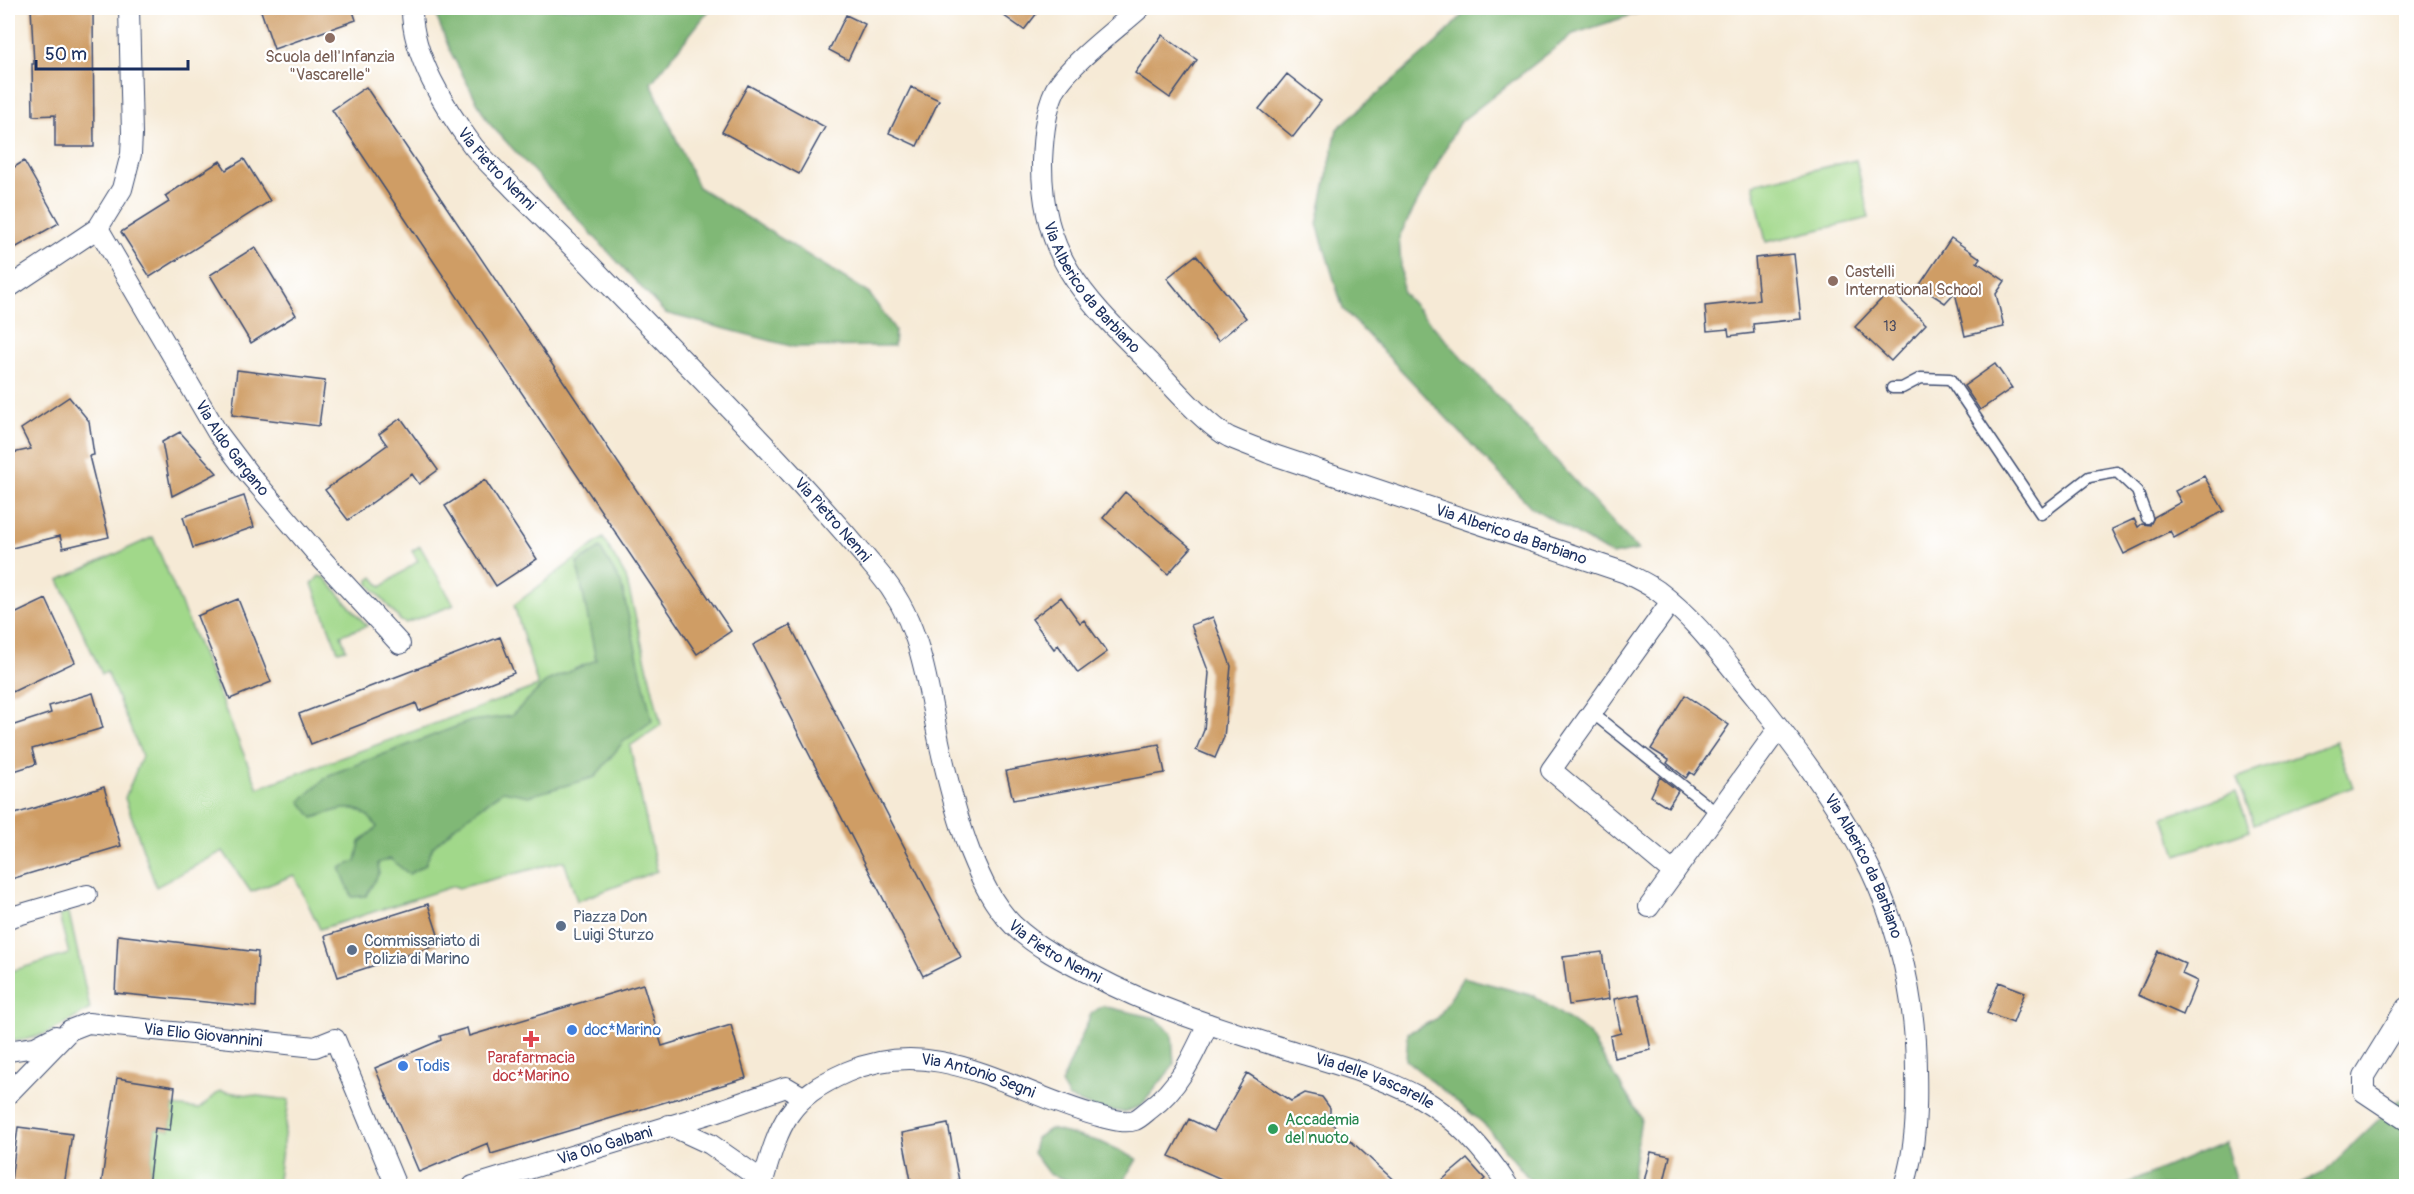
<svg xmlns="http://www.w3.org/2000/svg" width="2414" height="1194" viewBox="0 0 2414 1194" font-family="Pangolin,sans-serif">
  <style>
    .green { fill: #a1d88a; stroke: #5e8474; stroke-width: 1.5 }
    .forest { fill: #80b876; stroke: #4e746a; stroke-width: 1.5 }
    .building { fill: #cf9d65 }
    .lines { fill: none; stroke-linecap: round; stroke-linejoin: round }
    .lane-casing { stroke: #3c4b70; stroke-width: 13 }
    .street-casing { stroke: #3c4b70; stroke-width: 22 }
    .lane { stroke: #fff; stroke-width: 10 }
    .street { stroke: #fff; stroke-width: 20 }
    .education-dot { fill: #8d6e63; stroke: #fff; stroke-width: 2 }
    .service-dot { fill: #5c6f8a; stroke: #fff; stroke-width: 2 }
    .shop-dot { fill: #3f7fe0; stroke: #fff; stroke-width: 2 }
    .health-dot { fill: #e0444e; stroke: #fff; stroke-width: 2 }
    .leisure-dot { fill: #2e9e5b; stroke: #fff; stroke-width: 2 }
    .labels { text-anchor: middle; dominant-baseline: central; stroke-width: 4.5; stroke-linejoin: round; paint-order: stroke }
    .number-label { font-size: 14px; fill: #484a60 }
    .education-label { font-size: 16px; fill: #785e54; stroke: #fff }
    .street-label { font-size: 16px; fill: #1b2f5e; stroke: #fff }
    .service-label { font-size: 16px; fill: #4e5e75; stroke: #fff; text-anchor: start }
    .shop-label { font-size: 16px; fill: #366cbe; stroke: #fff; text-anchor: start }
    .health-label { font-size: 16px; fill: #be3a42; stroke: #fff }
    .leisure-label { font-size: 16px; fill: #27864d; stroke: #fff; text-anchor: start }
  </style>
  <rect width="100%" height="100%" fill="#fff"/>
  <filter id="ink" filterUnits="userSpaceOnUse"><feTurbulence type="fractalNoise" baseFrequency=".0167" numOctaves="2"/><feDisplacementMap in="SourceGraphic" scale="12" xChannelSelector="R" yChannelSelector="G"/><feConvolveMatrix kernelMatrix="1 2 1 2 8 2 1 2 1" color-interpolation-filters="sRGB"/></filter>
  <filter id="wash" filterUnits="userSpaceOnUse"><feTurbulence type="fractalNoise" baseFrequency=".008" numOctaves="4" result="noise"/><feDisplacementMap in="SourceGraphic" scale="24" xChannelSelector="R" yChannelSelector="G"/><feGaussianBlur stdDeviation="1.35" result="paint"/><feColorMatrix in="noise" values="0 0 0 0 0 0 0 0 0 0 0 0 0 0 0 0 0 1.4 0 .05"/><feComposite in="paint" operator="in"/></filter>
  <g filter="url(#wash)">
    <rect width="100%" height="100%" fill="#f6ead6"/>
    <path class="green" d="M1856,160L1869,218L1766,242L1753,184Z
      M153,537L258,788L538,686L514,605L603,538L626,577L661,725L630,746L657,871L577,901L564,861L459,888L454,886L320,929L294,875L251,892L223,851L156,887L125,798L142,756L107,672L102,674L59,580Z
      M420,546L454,605L406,623L401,621L369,584V580L373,577L381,587L418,561L412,551Z
      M319,576L325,578L367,626L341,635L346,649L338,651L312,584Z
      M2336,742L2353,787L2254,824L2237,778Z
      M2236,792L2250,830L2177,855L2164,817Z
      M69,913L90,1009C62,1025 42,1041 8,1041V972L69,954L59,915Z
      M220,1091L289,1100L277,1186H148L155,1128L170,1130L173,1106L199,1109Z"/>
    <path class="forest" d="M433,8H711L651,83L698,187L869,293L895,330L894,346L794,347L665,313L488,122L451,53Z
      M1469,8H1653L1573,34L1459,123L1399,237L1403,293L1638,550L1612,555L1531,507L1343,309L1317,224L1337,129L1437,42Z
      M600,548L621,583L652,721L623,742L595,777L529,796L503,791L458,824L433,847L425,865L409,874L390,859L378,863L379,873L366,896L352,897L340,868L356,861L360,842L377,827C358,799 342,809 313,818L300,801L329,775L471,721L511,716L547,681L596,660L577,563Z
      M1463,977L1534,996L1588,1033L1641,1118L1631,1186H1535L1483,1123L1406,1060L1408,1033L1438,1018Z
      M1102,1006L1156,1018L1172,1034L1174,1065L1141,1106L1124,1112L1096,1109L1069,1098L1061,1084L1091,1014Z
      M2406,1100V1186H2297L2323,1173L2398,1101Z
      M1050,1129L1101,1142L1137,1159L1122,1184L1084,1186L1049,1174L1033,1153L1036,1138Z
      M2225,1142L2237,1186H2121Z"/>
    <g id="blocks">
      <path class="building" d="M31,8H93L94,147H55V115L33,116L32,64H34Z
        M260,8H352L356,20L274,49Z
        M993,8H1041L1024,30Z
        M846,15L865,24L848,60L829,50Z
        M1162,35L1197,60L1170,98L1135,73Z
        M1287,74L1321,101L1293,137L1259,109Z
        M748,85L825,127L799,174L722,132Z
        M366,87L731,631L697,654L332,110Z
        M911,87L939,100L917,146L889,133Z
        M244,159L270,201L150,277L121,232L169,202L165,196L220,161L226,170Z
        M24,161L59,223L8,252V171Z
        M1951,238L1980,258L1977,262L2005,281L1996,294L2004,327L1965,336L1955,292L1945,303L1919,286Z
        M255,247L296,315L251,343L210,275Z
        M1794,254L1801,319L1753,324L1754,333L1729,336L1728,329L1707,331L1705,306L1759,300L1755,258Z
        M1196,255L1246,318L1218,341L1167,278Z
        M1890,290L1926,324L1891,361L1855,327Z
        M1995,364L2012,388L1980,410L1964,386Z
        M237,370L325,381L319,426L232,415Z
        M69,397L89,421L94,455L89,456L109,537L63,548L60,536L8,549V454L31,449L21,429Z
        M401,418L438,470L419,484L412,474L348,520L325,490L387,445L379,434Z
        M180,432L217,473L172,496L162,442Z
        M2204,476L2224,511L2174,538L2170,531L2124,554L2112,529L2134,519L2138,527L2142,524L2150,525L2154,517L2181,502L2175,491Z
        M485,480L537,559L496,586L445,506Z
        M1125,492L1191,548L1168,574L1103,518Z
        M244,496L254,527L193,548L183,517Z
        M1061,597L1080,623L1084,620L1107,652L1078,673L1058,645L1054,649L1032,619Z
        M46,599L75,662L8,694V617Z
        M238,599L271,682L230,699L197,616Z
        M1213,617L1231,666L1224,737L1215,758L1196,750L1204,730L1209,673L1191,625Z
        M790,625L961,957L923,976L753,645Z
        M500,637L514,673L419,711L416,703L311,744L299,714Z
        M93,693L103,728L32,749L36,764L8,773V727L51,713L49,706Z
        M1685,695L1729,725L1694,775L1690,772L1686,778L1667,763L1669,760L1651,749Z
        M1159,744L1165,773L1013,800L1006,771Z
        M1660,777L1678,791L1668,807L1651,796Z
        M104,787L121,846L8,880V816Z
        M428,904L441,944L338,977L325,936Z
        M118,935L258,952L256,1007L115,993Z
        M2158,951L2186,964L2182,974L2197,981L2183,1015L2138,995Z
        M1602,952L1609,999L1569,1005L1563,957Z
        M1999,982L2025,992L2013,1023L1987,1013Z
        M643,984L662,1046L731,1025L746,1078L491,1154L488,1143L419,1172L375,1068L441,1040L440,1036L467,1028L469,1036Z
        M1639,994L1651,1050L1614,1058L1610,1036L1621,1033L1614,999Z
        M1247,1073L1291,1101L1305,1093L1322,1097L1330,1108V1122L1400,1186H1237L1169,1156L1189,1119L1214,1131Z
        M117,1078L175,1087L170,1130L155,1128L148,1186H101Z
        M948,1124L960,1186H912L902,1133Z
        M18,1127L72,1134L64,1186L11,1181Z
        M1651,1152L1670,1156L1663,1186H1643Z
        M1467,1159L1485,1179L1477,1186H1435Z"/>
    </g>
  </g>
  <g filter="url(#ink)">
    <use href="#blocks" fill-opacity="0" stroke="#3c4b70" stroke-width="1.5"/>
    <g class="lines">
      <g class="lane-casing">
        <path id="lane" d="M1892,388H1902L1921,378L1950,379L2041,514L2089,477L2117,472L2137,491L2147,518
          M1591,712L1717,813"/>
      </g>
      <g class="street-casing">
        <g id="street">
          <path id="s1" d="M412,8C411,54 446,110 473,146C485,161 501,175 514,189C542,217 571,245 598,273C693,371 791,468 878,572C923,624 926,682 940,746C948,782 957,818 970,852C981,879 992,904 1013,925C1036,947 1064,961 1092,975C1157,1010 1229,1031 1299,1053C1339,1065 1382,1077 1419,1097C1456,1118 1485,1150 1508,1186"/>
          <path id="s2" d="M1140,8C1118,28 1068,65 1055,90C1045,111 1043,138 1042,161C1041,258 1085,298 1149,362C1169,382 1205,425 1229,437C1242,443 1257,448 1271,454L1626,573C1637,579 1648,584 1658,591C1697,620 1725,661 1756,698C1849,814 1915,916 1916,1070C1917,1109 1916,1149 1904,1186"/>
          <path id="s3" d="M98,228L217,432L248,473L317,554L400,644"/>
          <path d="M8,288L98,228L122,189L131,154L132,134L129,8"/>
          <path d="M1670,603L1551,770L1674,873"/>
          <path d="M1649,907L1779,728"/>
          <path d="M8,918L87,895"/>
          <path d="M2406,1008L2364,1076V1092L2406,1120"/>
          <path d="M8,1051L35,1047L56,1036"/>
          <path id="s4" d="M8,1094L70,1030L88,1023L315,1047L335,1039L396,1186"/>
          <path d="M669,1125L710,1144L763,1181"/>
          <path id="s5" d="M473,1186L715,1112L786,1087L803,1097"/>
          <path id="s6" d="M764,1186L763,1181C780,1122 788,1098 847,1072C938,1033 1011,1092 1095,1115C1106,1118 1124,1124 1135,1120C1140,1118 1146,1112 1150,1109C1179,1088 1193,1056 1208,1024"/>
        </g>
      </g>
      <use href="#lane" class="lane"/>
      <use href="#street" class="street"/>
    </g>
  </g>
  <g class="education-dot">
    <circle cx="330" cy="38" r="6"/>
    <circle cx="1833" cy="281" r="6"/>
  </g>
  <g class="service-dot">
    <circle cx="561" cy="926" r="6"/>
    <circle cx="352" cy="950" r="6"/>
  </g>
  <g class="shop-dot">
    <circle cx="572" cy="1030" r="6"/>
    <circle cx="403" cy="1066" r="6"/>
  </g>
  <path class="health-dot" d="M528 1030h6v6h6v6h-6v6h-6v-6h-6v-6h6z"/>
  <circle class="leisure-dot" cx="1273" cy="1129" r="6"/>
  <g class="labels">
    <g class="number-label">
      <text x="1890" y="326">13</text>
    </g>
    <g class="education-label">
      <text x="330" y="57">Scuola dell'Infanzia<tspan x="330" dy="18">"Vascarelle"</tspan></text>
      <text x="1845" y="272" text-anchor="start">Castelli<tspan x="1845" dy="18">International School</tspan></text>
    </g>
    <g class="street-label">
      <text stroke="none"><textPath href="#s1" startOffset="186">Via Pietro Nenni</textPath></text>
      <text stroke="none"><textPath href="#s2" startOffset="332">Via Alberico da Barbiano</textPath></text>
      <text stroke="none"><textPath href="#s3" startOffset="258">Via Aldo Gargano</textPath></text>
      <text stroke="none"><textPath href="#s1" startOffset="672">Via Pietro Nenni</textPath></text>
      <text stroke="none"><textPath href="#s2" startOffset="836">Via Alberico da Barbiano</textPath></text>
      <text stroke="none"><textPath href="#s2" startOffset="1340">Via Alberico da Barbiano</textPath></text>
      <text stroke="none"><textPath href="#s1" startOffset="1174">Via Pietro Nenni</textPath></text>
      <text stroke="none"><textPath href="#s4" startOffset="224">Via Elio Giovannini</textPath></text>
      <text stroke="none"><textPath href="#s6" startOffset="285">Via Antonio Segni</textPath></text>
      <text stroke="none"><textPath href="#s1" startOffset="1520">Via delle Vascarelle</textPath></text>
      <text stroke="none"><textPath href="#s5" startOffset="138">Via Olo Galbani</textPath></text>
    </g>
    <g class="service-label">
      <text x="573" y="917">Piazza Don<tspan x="573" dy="18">Luigi Sturzo</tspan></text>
      <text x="364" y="941">Commissariato di<tspan x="364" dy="18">Polizia di Marino</tspan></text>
    </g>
    <g class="shop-label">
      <text x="584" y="1030">doc*Marino</text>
      <text x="415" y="1066">Todis</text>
    </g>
    <g class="health-label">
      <text x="531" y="1058">Parafarmacia<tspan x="531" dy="18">doc*Marino</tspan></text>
    </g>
    <g class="leisure-label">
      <text x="1285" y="1120">Accademia<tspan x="1285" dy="18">del nuoto</tspan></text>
    </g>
  </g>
  <rect width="2414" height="1194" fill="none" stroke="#fff" stroke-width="30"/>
  <path d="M36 60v9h152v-9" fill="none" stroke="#1b2f5e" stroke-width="3"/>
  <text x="45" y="60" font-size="18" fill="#1b2f5e" stroke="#ffffff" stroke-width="4.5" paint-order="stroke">50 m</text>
</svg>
